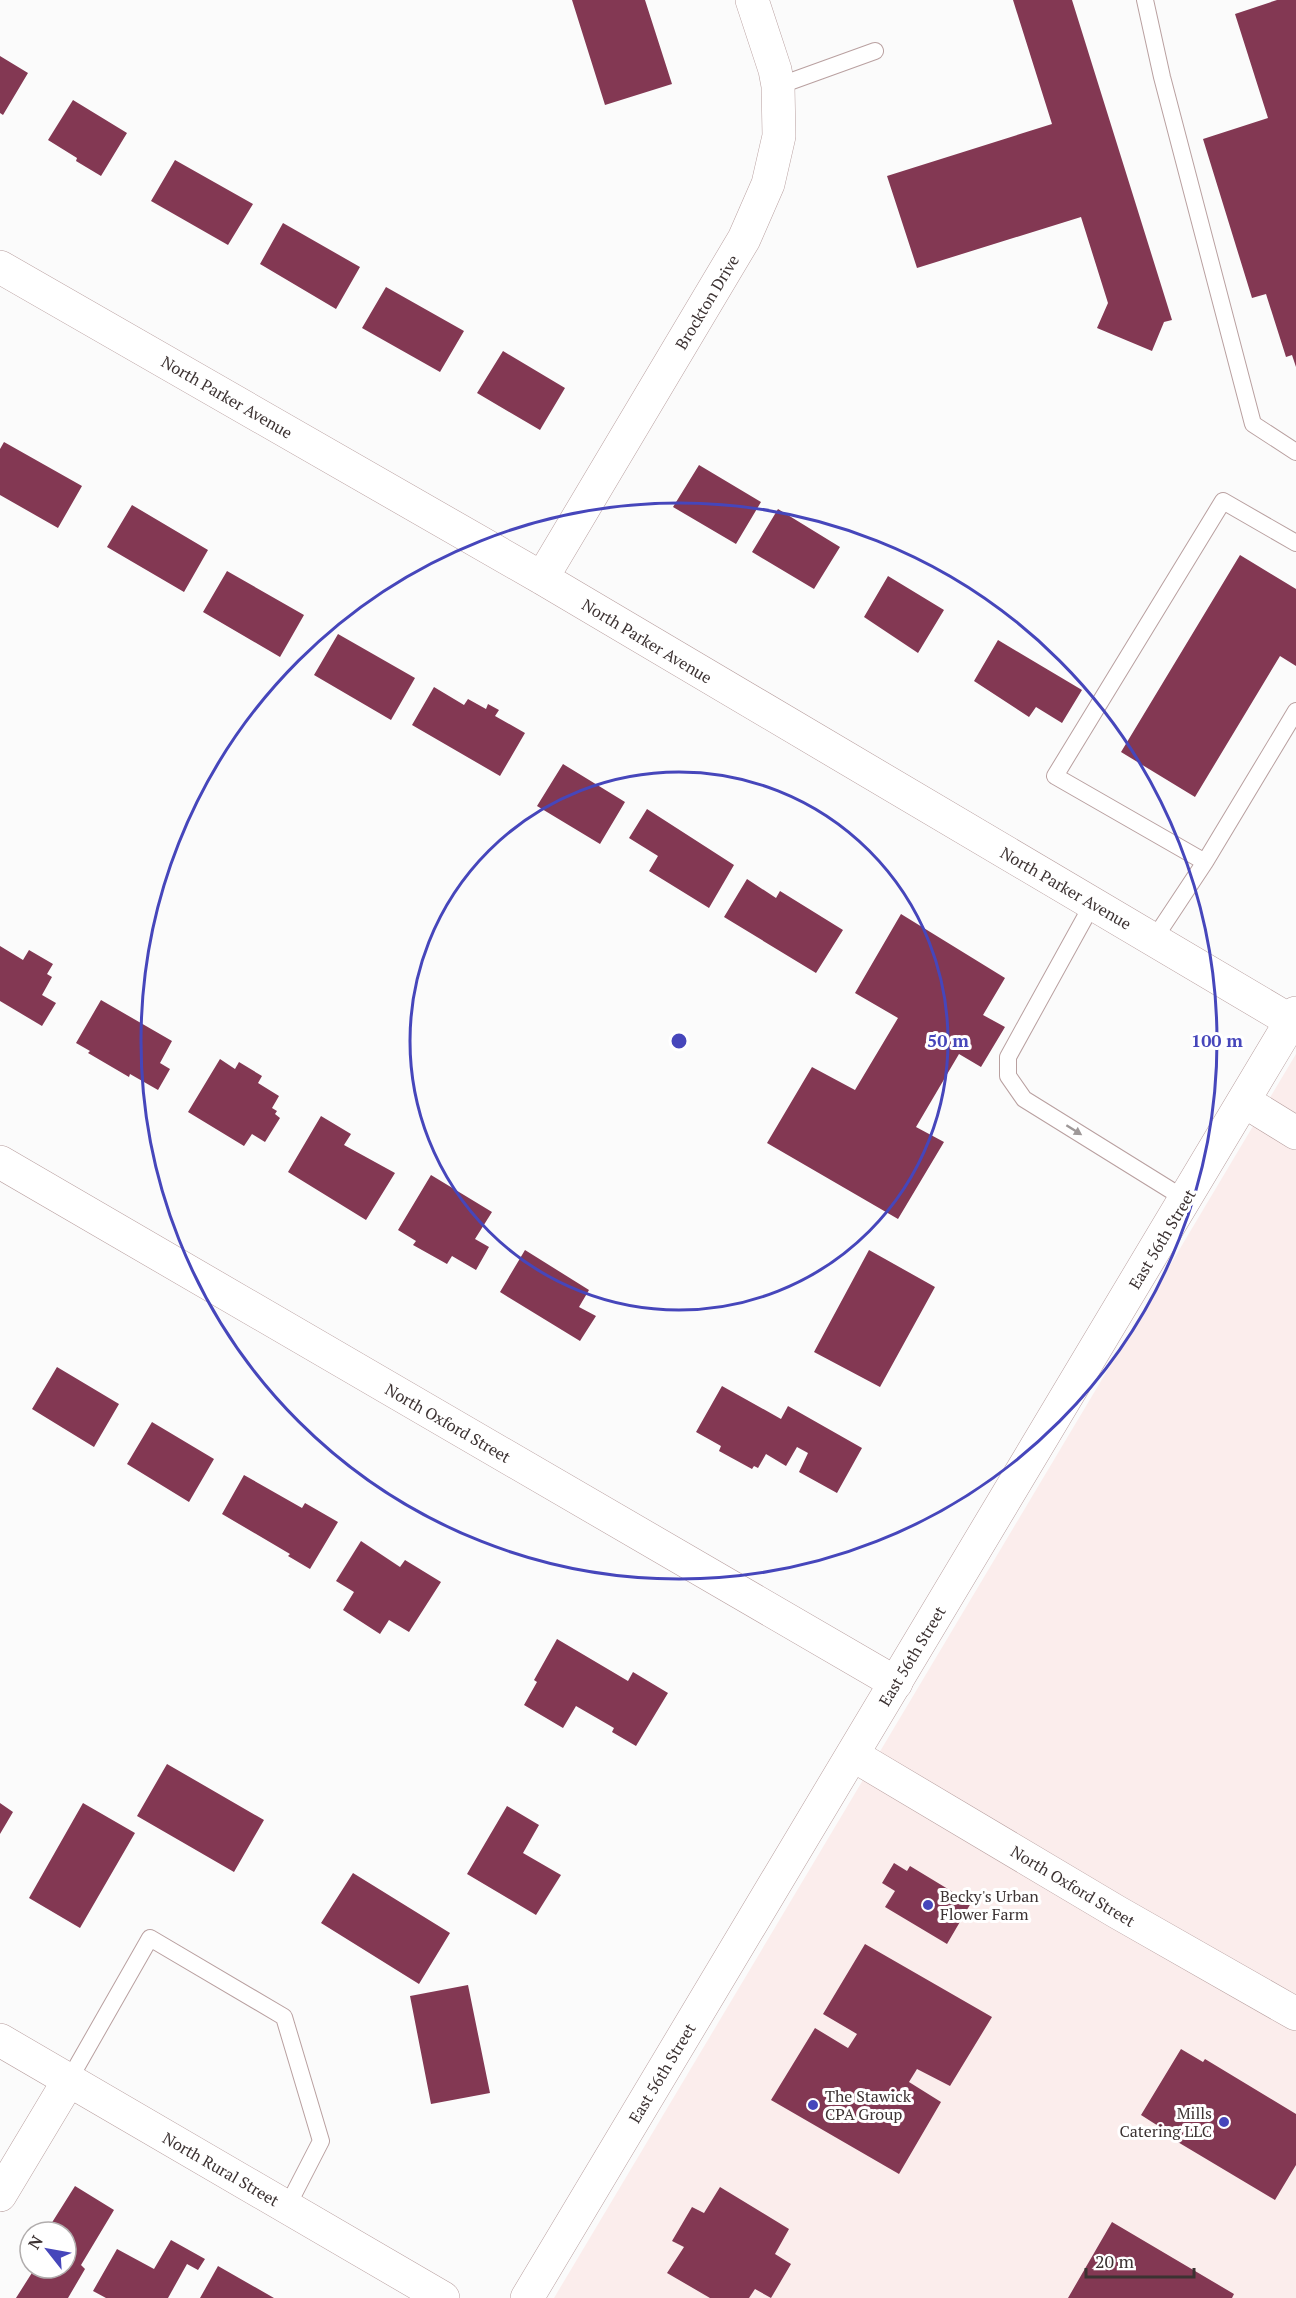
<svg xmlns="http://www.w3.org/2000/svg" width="1296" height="2298" viewBox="0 0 1296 2298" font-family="'PT Serif',serif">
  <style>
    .built { fill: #fbedec }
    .building { fill: #833853 }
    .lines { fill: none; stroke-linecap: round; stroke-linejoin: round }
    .service-casing { stroke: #b9a0a0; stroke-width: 18 }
    .minor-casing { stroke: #b9a0a0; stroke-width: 34 }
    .tertiary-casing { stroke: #b9a0a0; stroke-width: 34 }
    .service { stroke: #fff; stroke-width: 16 }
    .minor { stroke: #fff; stroke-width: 33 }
    .tertiary { stroke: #fff; stroke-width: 33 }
    .oneway { fill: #9e9898 }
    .ring { fill: none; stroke: #4646bb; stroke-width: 3 }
    .poi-dot { fill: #4646bb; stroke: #fff; stroke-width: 2 }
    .labels { text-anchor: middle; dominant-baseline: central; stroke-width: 6; stroke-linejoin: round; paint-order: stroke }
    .street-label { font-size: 16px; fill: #3c3232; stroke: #fff }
    .poi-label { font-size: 16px; fill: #3c3232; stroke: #fff; text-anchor: start }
    .centre { fill: #4646bb; stroke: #fff; stroke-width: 3 }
    .ring-label { font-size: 18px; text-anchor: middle; font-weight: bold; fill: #4646bb; stroke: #fff; stroke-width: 6; stroke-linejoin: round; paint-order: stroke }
  </style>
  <rect width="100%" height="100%" fill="#fbfbfb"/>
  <path class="built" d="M1296,1054V2298H554Z"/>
  <path class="building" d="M572,0H645L672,84L605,105Z
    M1013,0H1072L1172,320L1164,322L1152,351L1097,328L1108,303L1081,217L917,268L887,176L1052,124Z
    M1277,0H1296V367L1292,355L1286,357L1266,294L1252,298L1203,139L1268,118L1235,14Z
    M0,56L28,73L3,115L0,113Z
    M73,100L127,133L101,176L76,161L77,158L48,140Z
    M175,160L253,204L228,245L151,201Z
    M283,223L360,267L336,309L260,264Z
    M386,287L464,331L440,372L362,328Z
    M503,351L565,388L540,430L477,393Z
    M4,442L82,486L58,528L0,495V449Z
    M699,465L761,502L736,544L673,507Z
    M132,505L208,550L184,592L107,547Z
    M778,509L840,547L814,589L752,552Z
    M1240,555L1296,589V666L1280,656L1195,797L1121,752Z
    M227,571L304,615L280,657L203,612Z
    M888,576L944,610L918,653L864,617Z
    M338,634L415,678L391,720L314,675Z
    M998,640L1082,690L1062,723L1036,707L1029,717L974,681Z
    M434,687L464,705L468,699L486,709L488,704L499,710L495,716L525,733L500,776L412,725Z
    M563,764L625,802L600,844L537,806Z
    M647,809L734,865L709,908L649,871L658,856L629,838Z
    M747,879L776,898L780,891L843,930L816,973L724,917Z
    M901,914L1005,978L983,1015L1005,1027L981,1067L959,1054L916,1127L944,1142L898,1219L767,1143L812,1067L855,1090L898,1018L855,993Z
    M0,946L23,960L29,950L53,964L47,974L52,977L42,995L56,1003L42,1026L0,1001Z
    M101,1000L172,1041L160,1063L170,1069L158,1090L130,1074L129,1077L88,1053L90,1051L76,1043Z
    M220,1059L235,1069L239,1062L262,1076L258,1083L279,1096L272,1108L277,1111L275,1114L280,1118L265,1142L252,1134L244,1146L188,1112Z
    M321,1116L351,1134L344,1145L395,1173L366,1220L288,1172Z
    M431,1175L492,1212L475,1239L489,1247L476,1270L452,1256L447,1264L413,1245L416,1241L398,1230Z
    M525,1250L589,1290L579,1307L596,1316L580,1341L500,1292Z
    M869,1250L935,1287L880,1387L814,1352Z
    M57,1367L119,1404L94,1447L32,1409Z
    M722,1386L781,1419L788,1406L862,1448L837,1493L799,1472L808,1453L797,1447L786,1466L766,1454L758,1468L754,1466L752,1469L719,1451L721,1446L696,1432Z
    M152,1422L214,1459L189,1502L127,1464Z
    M244,1475L302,1508L305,1503L338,1522L310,1569L288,1556L290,1554L222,1514Z
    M361,1541L400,1567L405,1560L441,1582L409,1632L389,1620L380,1634L343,1610L354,1592L336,1581Z
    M557,1639L628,1681L633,1672L668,1693L636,1746L612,1732L614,1728L576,1706L563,1728L524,1705L537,1682L534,1680Z
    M167,1764L264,1820L234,1872L137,1816Z
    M0,1803L13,1812L0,1834Z
    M83,1803L135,1833L80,1928L29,1898Z
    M507,1806L539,1825L523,1853L561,1875L536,1915L467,1874Z
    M894,1863L907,1871L910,1866L971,1903L947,1944L885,1907L895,1891L882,1883Z
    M353,1873L450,1933L419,1984L321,1923Z
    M865,1944L992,2017L950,2086L917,2069L909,2082L941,2102L899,2174L771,2100L815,2028L848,2048L857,2034L823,2014Z
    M468,1985L490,2093L431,2104L410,1996Z
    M1181,2049L1203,2062L1205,2059L1296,2114V2165L1275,2200L1161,2132L1163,2129L1141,2115Z
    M75,2186L114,2210L81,2265L85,2269L68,2298H16L35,2268H66V2232H46Z
    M720,2187L789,2229L775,2254L791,2264L771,2298L755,2289L749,2298H710L667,2273L684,2247L672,2241L692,2207L704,2213Z
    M1112,2222L1234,2294L1232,2298H1068Z
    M171,2240L205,2259L198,2270L187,2264L168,2298H106L93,2291L117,2249L154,2269Z
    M218,2266L274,2298H200Z"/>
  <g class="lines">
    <g class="service-casing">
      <path id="service" d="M1145,0L1162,77L1253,424L1296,452
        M778,86L875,51
        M1296,543L1223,501L1055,776L1205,862L1296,711
        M1093,903L1008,1057V1076L1024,1099L1185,1199
        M1154,939L1205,862
        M69,2080L150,1938L284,2017L321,2141L287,2207"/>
    </g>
    <g class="minor-casing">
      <path id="minor" d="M0,267L542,578L1291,1021
        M542,578L744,239L768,184L779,136L778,86L775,70L752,0
        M1244,1101L1296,1133
        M0,1162L896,1683
        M853,1755L1117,1912L1296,2014
        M0,2195L69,2080"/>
    </g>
    <g class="tertiary-casing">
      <path id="tertiary" d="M0,2040L443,2298
        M527,2298L1296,1013"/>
    </g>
    <use href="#service" class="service"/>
    <use href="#minor" class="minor"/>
    <use href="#tertiary" class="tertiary"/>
  </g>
  <defs><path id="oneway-solid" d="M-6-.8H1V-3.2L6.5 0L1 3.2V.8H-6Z" transform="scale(1.5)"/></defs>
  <use class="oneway" href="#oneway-solid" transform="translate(1074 1130) rotate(32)"/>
  <g class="ring">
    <circle cx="679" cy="1041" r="269"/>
    <circle cx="679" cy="1041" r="538"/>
  </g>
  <g class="poi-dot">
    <circle cx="928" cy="1905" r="6"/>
    <circle cx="813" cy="2105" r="6"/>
    <circle cx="1224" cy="2122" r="6"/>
  </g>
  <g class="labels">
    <g class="street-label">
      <text transform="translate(707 302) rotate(-59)">Brockton Drive</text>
      <text transform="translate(227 397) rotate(30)">North Parker Avenue</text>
      <text transform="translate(647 641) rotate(31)">North Parker Avenue</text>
      <text transform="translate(1066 888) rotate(30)">North Parker Avenue</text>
      <text transform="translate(1162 1239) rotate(-59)">East 56th Street</text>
      <text transform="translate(448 1423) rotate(30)">North Oxford Street</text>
      <text transform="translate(912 1656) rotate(-59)">East 56th Street</text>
      <text transform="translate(1073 1886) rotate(31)">North Oxford Street</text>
      <text transform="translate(662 2073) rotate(-59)">East 56th Street</text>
      <text transform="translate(221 2169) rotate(30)">North Rural Street</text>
    </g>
    <g class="poi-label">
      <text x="940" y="1896">Becky's Urban<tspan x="940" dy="18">Flower Farm</tspan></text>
      <text x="825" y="2096">The Stawick<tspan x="825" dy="18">CPA Group</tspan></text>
      <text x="1212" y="2113" text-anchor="end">Mills<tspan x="1212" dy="18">Catering LLC</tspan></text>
    </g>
  </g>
  <circle cx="679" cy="1041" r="9" class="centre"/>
  <g class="ring-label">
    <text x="948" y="1047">50 m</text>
    <text x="1217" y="1047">100 m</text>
  </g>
  <g transform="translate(48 2250) rotate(301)"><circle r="28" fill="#ffffff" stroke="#b1adad" stroke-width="1.5"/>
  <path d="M0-4.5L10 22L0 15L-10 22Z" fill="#4646bb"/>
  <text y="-9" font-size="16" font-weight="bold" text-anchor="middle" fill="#3c3232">N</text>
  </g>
  <path d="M1086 2268v9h108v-9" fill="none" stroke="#3c3232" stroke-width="3"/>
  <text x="1095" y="2268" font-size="18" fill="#3c3232" stroke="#ffffff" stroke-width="4.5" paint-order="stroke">20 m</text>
</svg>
